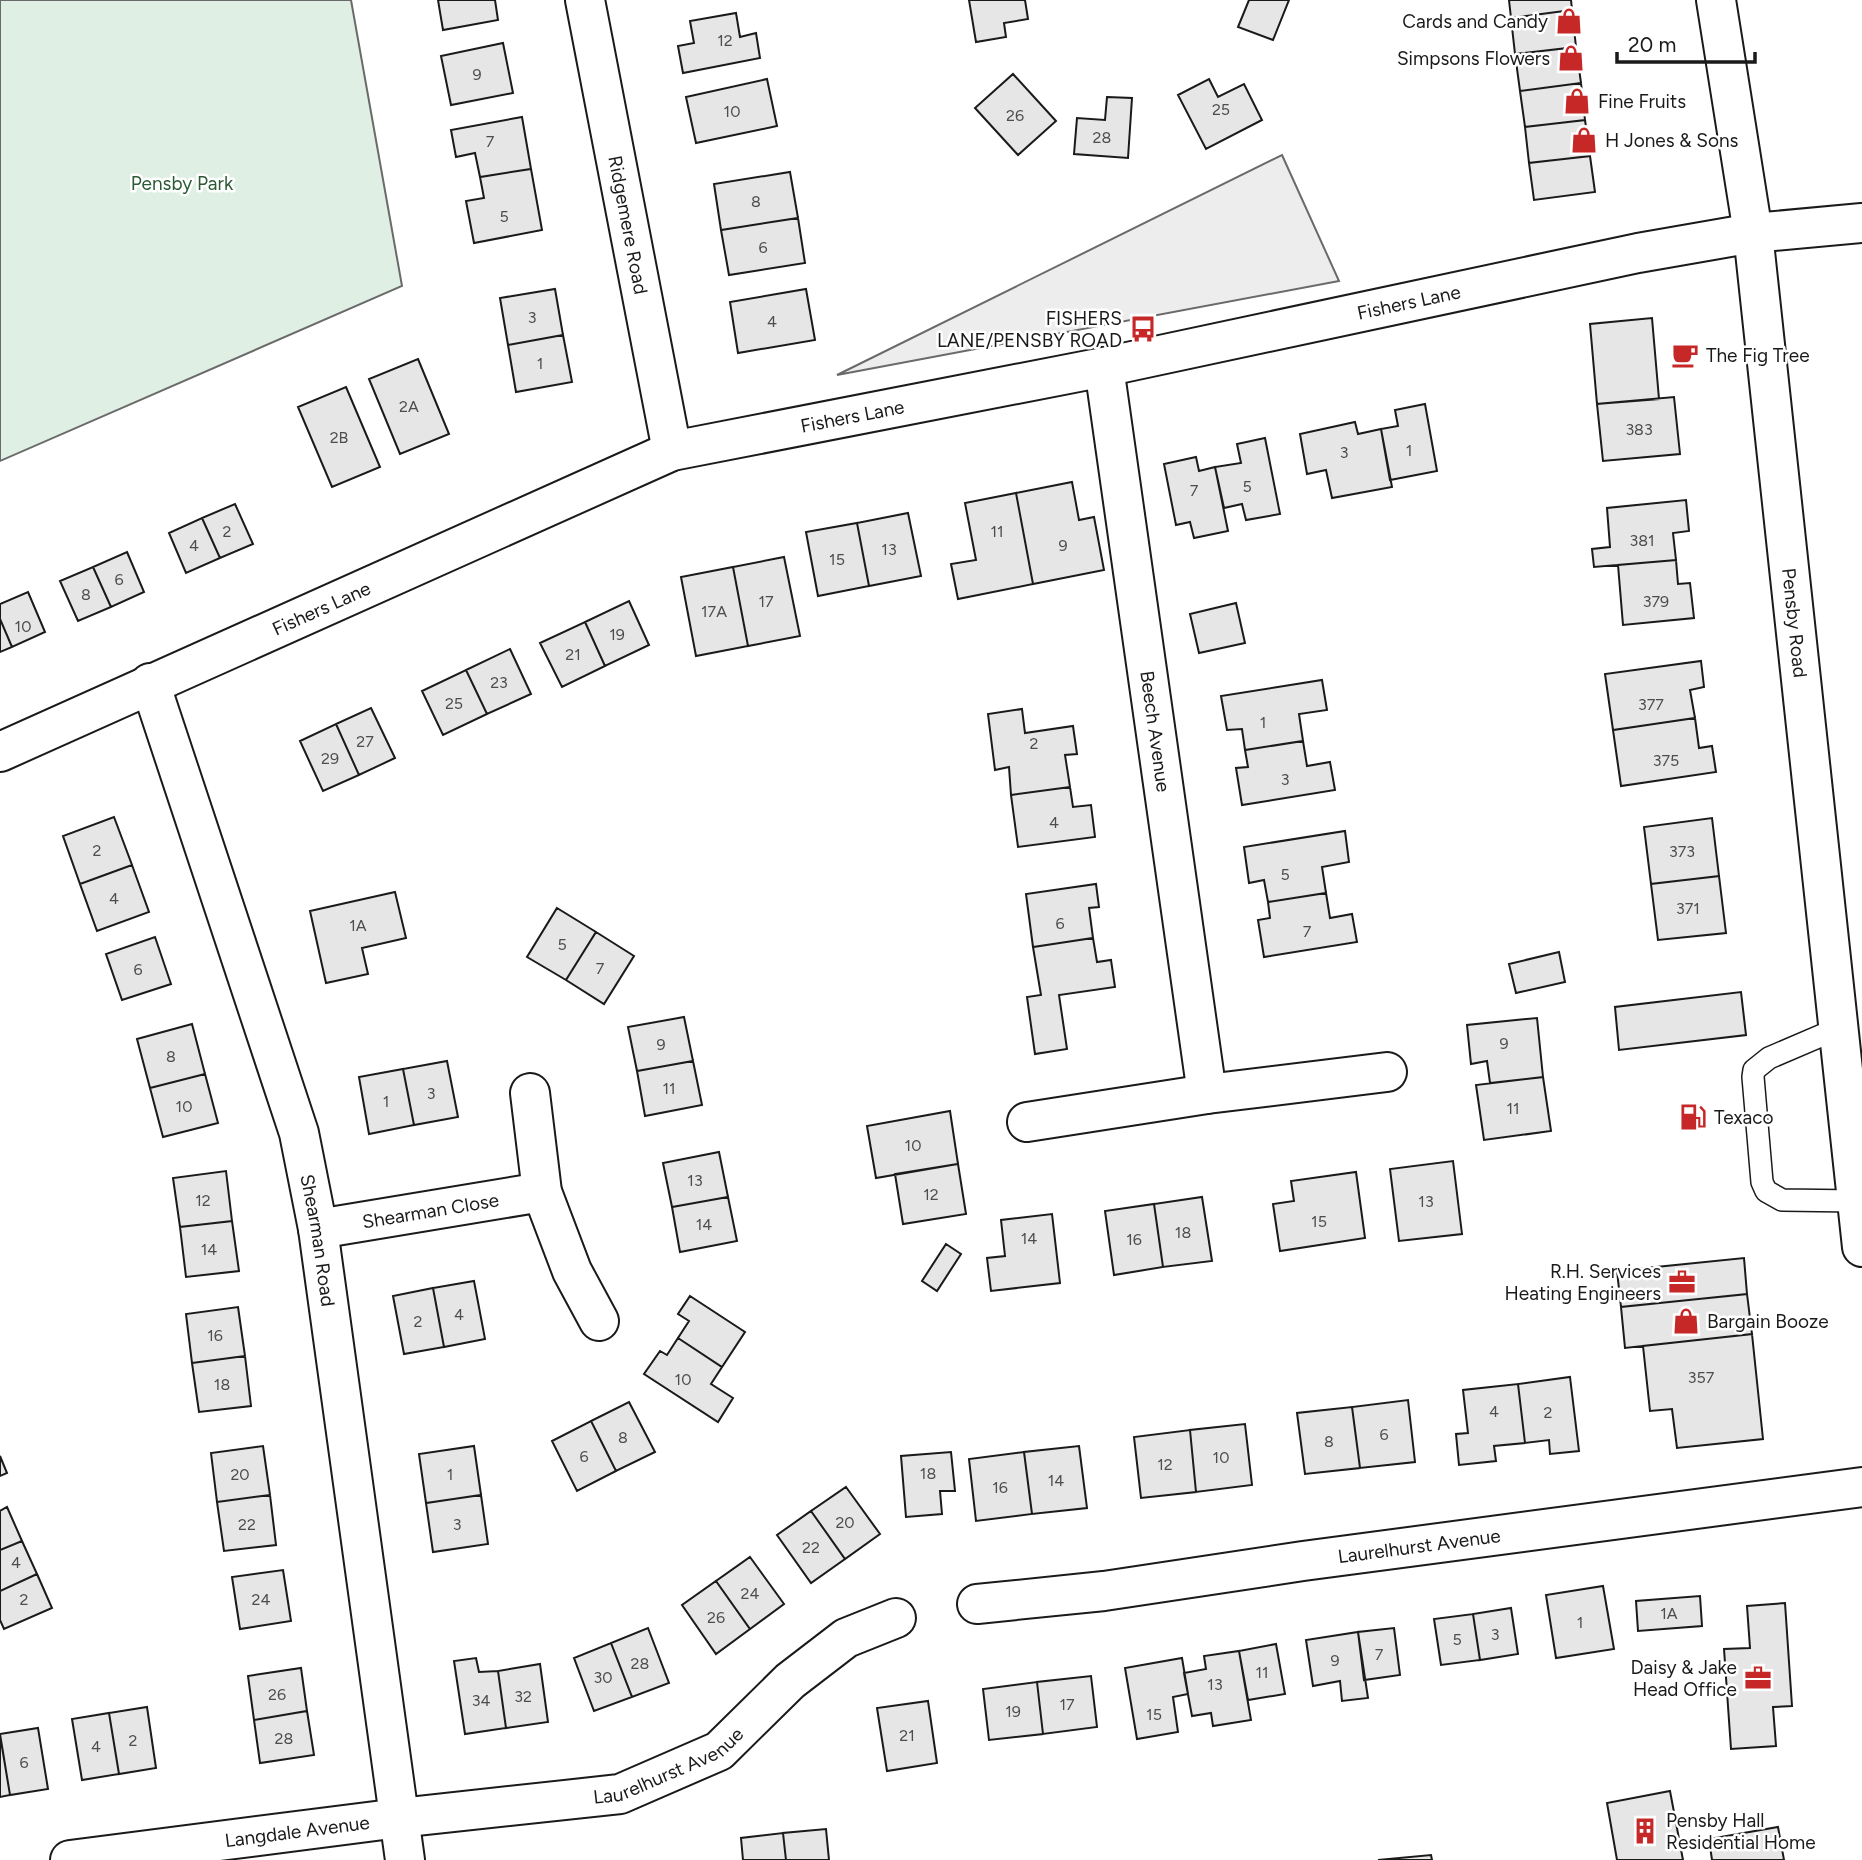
<svg xmlns="http://www.w3.org/2000/svg" width="1862" height="1860" viewBox="0 0 1862 1860" font-family="Figtree,sans-serif">
  <style>
    .green { fill: #e0efe3; stroke: #6a6a6a; stroke-width: 2 }
    .parking { fill: #ededed; stroke: #6a6a6a; stroke-width: 2 }
    .building { fill: #e6e6e6; stroke: #1a1a1a; stroke-width: 2 }
    .lines { fill: none; stroke-linecap: round; stroke-linejoin: round }
    .service-casing { stroke: #1a1a1a; stroke-width: 24 }
    .minor-casing { stroke: #1a1a1a; stroke-width: 42 }
    .secondary-casing { stroke: #1a1a1a; stroke-width: 42 }
    .service { stroke: #fff; stroke-width: 21 }
    .minor { stroke: #fff; stroke-width: 38 }
    .secondary { stroke: #fff; stroke-width: 38 }
    .labels { text-anchor: middle; dominant-baseline: central; stroke-width: 5; stroke-linejoin: round; paint-order: stroke }
    .number-label { font-size: 16px; fill: #4d4d4d }
    .poi-label { font-size: 19px; fill: #1a1a1a; stroke: #fff; text-anchor: start }
    .park-label { font-size: 19px; fill: #2b5a34; stroke: #fff }
    .street-label { font-size: 19px; fill: #1a1a1a; stroke: #fff }
  </style>
  <rect width="100%" height="100%" fill="#fff"/>
  <path class="green" d="M0,0H351L402,286L0,461Z"/>
  <path class="parking" d="M1282,155L1339,281L837,375Z"/>
  <path class="building" d="M438,0H495L498,20L443,30Z
    M969,0H1025L1028,19L1004,23L1006,37L976,42Z
    M1249,0H1289L1273,40L1238,27Z
    M1509,0H1571L1572,10L1511,18Z
    M1572,10L1576,47L1515,54L1511,18Z
    M736,13L740,37L756,33L760,58L683,73L678,46L694,43L690,21Z
    M503,43L513,93L451,105L441,56Z
    M1576,47L1581,83L1520,91L1515,54Z
    M1013,74L1056,121L1018,155L975,108Z
    M767,79L777,126L696,143L686,97Z
    M1209,79L1218,97L1244,84L1262,120L1206,149L1178,95Z
    M1581,83L1585,120L1525,127L1520,91Z
    M1107,97L1132,98L1128,158L1074,154L1077,118L1105,120Z
    M522,117L531,169L480,177L475,153L456,157L451,130Z
    M1585,120L1590,156L1529,163L1525,127Z
    M1590,156L1595,192L1534,200L1529,163Z
    M531,169L542,230L474,243L466,201L484,198L480,177Z
    M790,172L798,218L721,230L714,184Z
    M798,218L805,263L729,275L721,230Z
    M555,289L563,335L508,345L500,298Z
    M806,289L815,340L738,353L730,302Z
    M1652,318L1659,399L1597,404L1590,324Z
    M563,335L572,382L516,392L508,345Z
    M418,359L449,434L400,454L369,379Z
    M346,387L380,467L332,487L298,407Z
    M1674,397L1680,454L1603,461L1597,404Z
    M1425,404L1437,471L1390,480L1381,429L1398,426L1395,410Z
    M1355,422L1358,434L1381,429L1392,487L1332,498L1326,470L1307,474L1300,434Z
    M1265,438L1280,514L1246,520L1242,504L1224,508L1215,467L1241,463L1237,444Z
    M1196,457L1199,471L1215,467L1228,531L1194,538L1190,522L1176,525L1164,464Z
    M1072,482L1079,520L1094,517L1104,570L1033,584L1016,493Z
    M1016,493L1033,584L958,599L951,564L976,560L965,503Z
    M1686,500L1689,531L1673,533L1676,560L1594,567L1592,549L1610,547L1607,508Z
    M235,504L253,544L220,558L202,518Z
    M908,513L921,576L869,586L857,523Z
    M202,518L220,558L186,573L169,533Z
    M857,523L869,586L818,596L806,532Z
    M127,552L144,592L111,607L93,567Z
    M784,557L800,636L748,646L733,567Z
    M1676,560L1678,584L1690,583L1694,618L1623,625L1618,565Z
    M93,567L111,607L78,621L60,581Z
    M733,567L748,646L696,656L681,577Z
    M28,592L45,632L12,647L0,619V604Z
    M629,601L649,645L605,666L585,622Z
    M1236,603L1245,643L1199,653L1190,614Z
    M0,619L12,647L0,652Z
    M585,622L605,666L562,687L540,643Z
    M510,649L531,694L487,714L466,670Z
    M1701,661L1704,687L1690,690L1695,718L1613,730L1605,674Z
    M466,670L487,714L443,735L422,691Z
    M1322,680L1327,710L1299,714L1303,741L1245,750L1242,729L1227,730L1221,696Z
    M371,708L395,758L359,775L336,724Z
    M1022,709L1025,733L1073,726L1077,754L1065,755L1070,787L1011,795L1009,767L995,770L988,714Z
    M1695,718L1699,748L1712,746L1716,772L1621,786L1613,730Z
    M336,724L359,775L323,791L300,741Z
    M1303,741L1307,766L1330,762L1335,790L1242,805L1236,768L1248,767L1245,750Z
    M1070,787L1073,807L1091,805L1095,837L1018,847L1011,795Z
    M114,817L132,865L80,884L63,836Z
    M1712,818L1719,876L1651,884L1644,827Z
    M1345,831L1349,862L1322,867L1326,893L1268,902L1264,880L1249,883L1244,847Z
    M132,865L149,912L97,931L80,884Z
    M1719,876L1726,933L1658,940L1651,884Z
    M1096,884L1099,907L1089,908L1093,938L1033,947L1026,894Z
    M395,892L406,938L362,948L368,974L326,983L310,911Z
    M1326,893L1330,918L1352,914L1357,942L1264,957L1258,920L1270,918L1268,902Z
    M557,908L596,932L566,980L527,957Z
    M596,932L634,956L604,1004L566,980Z
    M155,937L171,984L122,1000L106,954Z
    M1093,938L1097,962L1111,960L1115,987L1059,995L1067,1049L1035,1054L1027,997L1041,995L1033,947Z
    M1559,952L1565,982L1516,993L1509,964Z
    M1741,992L1746,1035L1619,1050L1615,1007Z
    M684,1017L693,1061L637,1071L628,1027Z
    M1537,1018L1543,1077L1490,1083L1487,1061L1471,1064L1467,1025Z
    M192,1024L205,1074L150,1088L137,1039Z
    M447,1061L458,1117L414,1125L403,1069Z
    M693,1061L702,1105L645,1116L637,1071Z
    M403,1069L414,1125L369,1134L359,1077Z
    M205,1074L218,1123L163,1137L150,1088Z
    M1543,1077L1551,1131L1484,1140L1476,1085Z
    M950,1111L958,1164L876,1178L867,1126Z
    M719,1152L728,1197L672,1207L663,1163Z
    M1453,1161L1462,1234L1399,1241L1390,1169Z
    M958,1164L966,1214L903,1224L895,1174Z
    M226,1171L232,1221L180,1227L173,1178Z
    M1356,1172L1365,1238L1280,1251L1273,1204L1294,1201L1291,1181Z
    M728,1197L737,1241L680,1252L672,1207Z
    M1202,1197L1212,1261L1163,1267L1154,1204Z
    M1154,1204L1163,1267L1114,1275L1105,1211Z
    M1052,1214L1060,1283L991,1291L987,1258L1005,1256L1001,1220Z
    M232,1221L239,1271L186,1277L180,1227Z
    M946,1244L961,1254L937,1291L922,1281Z
    M1744,1258L1747,1294L1621,1307L1617,1271Z
    M474,1281L485,1339L444,1347L433,1288Z
    M433,1288L444,1347L404,1354L393,1296Z
    M1747,1294L1752,1334L1625,1348L1621,1307Z
    M690,1296L745,1332L722,1367L678,1338L689,1321L678,1314Z
    M238,1307L245,1356L192,1363L186,1314Z
    M1752,1334L1763,1439L1677,1448L1672,1409L1650,1411L1643,1346Z
    M678,1338L722,1367L711,1384L733,1398L718,1422L644,1374L660,1351L667,1355Z
    M245,1356L251,1406L199,1412L192,1363Z
    M1570,1377L1579,1451L1550,1454L1549,1440L1525,1443L1518,1384Z
    M1518,1384L1525,1443L1494,1446L1496,1461L1459,1465L1456,1434L1468,1433L1463,1390Z
    M1408,1400L1415,1462L1360,1468L1352,1407Z
    M629,1402L655,1452L616,1471L591,1421Z
    M1352,1407L1360,1468L1305,1474L1297,1413Z
    M591,1421L616,1471L577,1491L552,1441Z
    M1245,1424L1252,1485L1196,1492L1190,1430Z
    M1190,1430L1196,1492L1141,1498L1134,1437Z
    M263,1446L270,1495L217,1502L211,1453Z
    M474,1446L481,1495L426,1503L419,1454Z
    M1079,1446L1087,1508L1032,1514L1024,1452Z
    M951,1452L955,1491H940L942,1514L906,1517L901,1456Z
    M1024,1452L1032,1514L976,1521L969,1459Z
    M0,1456L7,1473L0,1476Z
    M846,1487L880,1534L845,1559L811,1511Z
    M270,1495L276,1545L224,1551L217,1502Z
    M481,1495L488,1544L433,1552L426,1503Z
    M7,1507L22,1541L0,1550V1511Z
    M811,1511L845,1559L811,1583L777,1535Z
    M22,1541L37,1574L0,1591V1550Z
    M750,1557L784,1604L750,1629L716,1581Z
    M283,1570L291,1621L240,1629L232,1577Z
    M37,1574L52,1608L4,1629L0,1620V1591Z
    M716,1581L750,1629L716,1654L682,1605Z
    M1603,1586L1614,1649L1556,1658L1546,1595Z
    M1700,1596L1702,1626L1638,1631L1636,1601Z
    M1785,1603L1792,1706L1773,1707L1776,1746L1731,1749L1724,1649L1750,1648L1747,1606Z
    M1511,1608L1518,1654L1480,1660L1473,1614Z
    M1473,1614L1480,1660L1441,1665L1434,1619Z
    M648,1628L669,1683L632,1697L611,1643Z
    M1394,1628L1400,1675L1364,1680L1358,1632Z
    M1358,1632L1368,1698L1342,1701L1340,1681L1313,1686L1306,1640Z
    M611,1643L632,1697L594,1711L574,1658Z
    M1276,1644L1285,1694L1248,1700L1239,1651Z
    M1239,1651L1251,1720L1213,1726L1211,1713L1192,1716L1184,1673L1206,1669L1204,1656Z
    M476,1658L479,1672L498,1671L506,1728L465,1734L454,1661Z
    M1182,1658L1188,1694L1173,1697L1178,1732L1137,1739L1125,1668Z
    M540,1664L548,1722L506,1728L498,1671Z
    M301,1668L307,1711L254,1720L248,1676Z
    M1091,1676L1097,1727L1043,1734L1037,1682Z
    M1037,1682L1043,1734L989,1740L983,1689Z
    M928,1701L937,1763L887,1771L877,1708Z
    M147,1707L156,1768L119,1774L109,1713Z
    M307,1711L314,1755L260,1763L254,1720Z
    M109,1713L119,1774L82,1780L72,1719Z
    M38,1728L48,1789L10,1795L0,1734Z
    M0,1735L10,1795L0,1797Z
    M1670,1791L1683,1860H1617L1607,1803Z
    M1778,1827L1784,1860H1712L1709,1839Z
    M826,1829L829,1860H786L783,1833Z
    M783,1833L786,1860H743L741,1838Z
    M1431,1855L1432,1860H1378Z"/>
  <g class="lines">
    <g class="service-casing">
      <path id="service" d="M1839,1028L1769,1058L1754,1070L1753,1077L1762,1182L1766,1191L1782,1200L1857,1201"/>
    </g>
    <g class="minor-casing">
      <g id="minor">
        <path id="s1" d="M585,0L672,451"/>
        <path id="s2" d="M1104,367L1207,1094"/>
        <path id="s3" d="M150,683L299,1133L318,1229L405,1860"/>
        <path id="s4" d="M0,752L672,451L1104,367L1638,253L1753,233L1862,223"/>
        <path d="M530,1093L542,1192L572,1271L599,1321"/>
        <path d="M1027,1122L1207,1094L1387,1072"/>
        <path id="s5" d="M318,1229L542,1192"/>
        <path id="s6" d="M977,1604L1104,1591L1303,1561L1862,1487"/>
        <path id="s7" d="M70,1860L399,1818L620,1794L719,1751L790,1681L846,1638L896,1618"/>
      </g>
    </g>
    <g class="secondary-casing">
      <g id="secondary">
        <path id="s8" d="M1716,0L1753,233L1862,1247"/>
      </g>
    </g>
    <use href="#service" class="service"/>
    <use href="#minor" class="minor"/>
    <use href="#secondary" class="secondary"/>
  </g>
  <defs>
    <g id="shop-bare" transform="scale(2.1)"><path d="M-5-2.5h2.3a2.7 3.5 0 0 1 5.4 0H5L5.5 6h-11ZM-1.5-2.5h3a1.5 2.3 0 0 0-3 0Z" fill="#c62828" stroke="#fff" stroke-width="2.5" paint-order="stroke"/></g>
    <g id="bus-bare" transform="scale(2.1)"><path d="M-5-6H5V4H4V6H2V4H-2V6H-4V4H-5ZM-3.5-4V0h7V-4ZM-3.5 1.2v1.5H-2V1.2ZM2 1.2v1.5H3.5V1.2Z" fill="#c62828" stroke="#fff" stroke-width="2.5" paint-order="stroke"/></g>
    <g id="cafe-bare" transform="scale(2.1)"><path d="M-5.5-4.5H6V0H3Q3 3.5 0 3.5H-2.5Q-5.5 3.5-5.5 0ZM3-3.2v2h1.7v-2ZM-6 4.5H4V6H-6Z" fill="#c62828" stroke="#fff" stroke-width="2.5" paint-order="stroke"/></g>
    <g id="fuel-bare" transform="scale(2.1)"><path d="M-5.5-6h7V0h2V4h1.3V-2.5L3-4.5l.8-.8L6-3V5H2.5V1h-1V6h-7ZM-4.2-4.7v3.2H.2V-4.7Z" fill="#c62828" stroke="#fff" stroke-width="2.5" paint-order="stroke"/></g>
    <g id="office-bare" transform="scale(2.1)"><path d="M-6-3h4V-5.5h4V-3h4V5H-6ZM-1-4.5V-3h2v-1.5ZM-6 0V1H6V0Z" fill="#c62828" stroke="#fff" stroke-width="2.5" paint-order="stroke"/></g>
    <g id="building-bare" transform="scale(2.1)"><path d="M-4-6H4V6H1V3H-1V6H-4ZM-2.5-4.3h1.7v1.8h-1.7ZM.8-4.3h1.7v1.8H.8ZM-2.5-1h1.7V.8h-1.7ZM.8-1h1.7V.8H.8Z" fill="#c62828" stroke="#fff" stroke-width="2.5" paint-order="stroke"/></g>
  </defs>
  <g fill-rule="evenodd">
    <use href="#shop-bare" x="1569" y="21"/>
    <use href="#shop-bare" x="1571" y="58"/>
    <use href="#shop-bare" x="1577" y="101"/>
    <use href="#shop-bare" x="1584" y="140"/>
    <use href="#bus-bare" x="1143" y="329"/>
    <use href="#cafe-bare" x="1685" y="355"/>
    <use href="#fuel-bare" x="1693" y="1117"/>
    <use href="#office-bare" x="1682" y="1282"/>
    <use href="#shop-bare" x="1686" y="1321"/>
    <use href="#office-bare" x="1758" y="1678"/>
    <use href="#building-bare" x="1645" y="1831"/>
  </g>
  <g class="labels">
    <g class="number-label">
      <text x="725" y="40">12</text>
      <text x="477" y="74">9</text>
      <text x="1221" y="109">25</text>
      <text x="732" y="111">10</text>
      <text x="1015" y="115">26</text>
      <text x="1102" y="137">28</text>
      <text x="490" y="141">7</text>
      <text x="756" y="201">8</text>
      <text x="504" y="216">5</text>
      <text x="763" y="247">6</text>
      <text x="532" y="317">3</text>
      <text x="772" y="321">4</text>
      <text x="540" y="363">1</text>
      <text x="409" y="406">2A</text>
      <text x="1639" y="429">383</text>
      <text x="339" y="437">2B</text>
      <text x="1409" y="450">1</text>
      <text x="1344" y="452">3</text>
      <text x="1247" y="486">5</text>
      <text x="1194" y="490">7</text>
      <text x="227" y="531">2</text>
      <text x="997" y="531">11</text>
      <text x="1642" y="540">381</text>
      <text x="194" y="545">4</text>
      <text x="1063" y="545">9</text>
      <text x="889" y="549">13</text>
      <text x="837" y="559">15</text>
      <text x="119" y="579">6</text>
      <text x="86" y="594">8</text>
      <text x="766" y="601">17</text>
      <text x="1656" y="601">379</text>
      <text x="714" y="611">17A</text>
      <text x="23" y="626">10</text>
      <text x="617" y="634">19</text>
      <text x="573" y="654">21</text>
      <text x="499" y="682">23</text>
      <text x="454" y="703">25</text>
      <text x="1651" y="704">377</text>
      <text x="1263" y="722">1</text>
      <text x="365" y="741">27</text>
      <text x="1034" y="743">2</text>
      <text x="330" y="758">29</text>
      <text x="1666" y="760">375</text>
      <text x="1285" y="779">3</text>
      <text x="1054" y="822">4</text>
      <text x="97" y="850">2</text>
      <text x="1682" y="851">373</text>
      <text x="1285" y="874">5</text>
      <text x="114" y="898">4</text>
      <text x="1688" y="908">371</text>
      <text x="1060" y="923">6</text>
      <text x="358" y="925">1A</text>
      <text x="1307" y="931">7</text>
      <text x="562" y="944">5</text>
      <text x="600" y="968">7</text>
      <text x="138" y="969">6</text>
      <text x="1504" y="1043">9</text>
      <text x="661" y="1044">9</text>
      <text x="171" y="1056">8</text>
      <text x="669" y="1088">11</text>
      <text x="431" y="1093">3</text>
      <text x="386" y="1101">1</text>
      <text x="184" y="1106">10</text>
      <text x="1513" y="1108">11</text>
      <text x="913" y="1145">10</text>
      <text x="695" y="1180">13</text>
      <text x="931" y="1194">12</text>
      <text x="203" y="1200">12</text>
      <text x="1426" y="1201">13</text>
      <text x="1319" y="1221">15</text>
      <text x="704" y="1224">14</text>
      <text x="1183" y="1232">18</text>
      <text x="1029" y="1238">14</text>
      <text x="1134" y="1239">16</text>
      <text x="209" y="1249">14</text>
      <text x="459" y="1314">4</text>
      <text x="418" y="1321">2</text>
      <text x="215" y="1335">16</text>
      <text x="1701" y="1377">357</text>
      <text x="683" y="1379">10</text>
      <text x="222" y="1384">18</text>
      <text x="1494" y="1411">4</text>
      <text x="1548" y="1412">2</text>
      <text x="1384" y="1434">6</text>
      <text x="623" y="1437">8</text>
      <text x="1329" y="1441">8</text>
      <text x="584" y="1456">6</text>
      <text x="1221" y="1457">10</text>
      <text x="1165" y="1464">12</text>
      <text x="928" y="1473">18</text>
      <text x="240" y="1474">20</text>
      <text x="450" y="1474">1</text>
      <text x="1056" y="1480">14</text>
      <text x="1000" y="1487">16</text>
      <text x="845" y="1522">20</text>
      <text x="247" y="1524">22</text>
      <text x="457" y="1524">3</text>
      <text x="811" y="1547">22</text>
      <text x="16" y="1562">4</text>
      <text x="750" y="1593">24</text>
      <text x="24" y="1599">2</text>
      <text x="261" y="1599">24</text>
      <text x="1669" y="1613">1A</text>
      <text x="716" y="1617">26</text>
      <text x="1580" y="1622">1</text>
      <text x="1495" y="1634">3</text>
      <text x="1457" y="1639">5</text>
      <text x="1379" y="1654">7</text>
      <text x="1335" y="1660">9</text>
      <text x="640" y="1663">28</text>
      <text x="1262" y="1672">11</text>
      <text x="603" y="1677">30</text>
      <text x="1215" y="1684">13</text>
      <text x="277" y="1694">26</text>
      <text x="523" y="1696">32</text>
      <text x="481" y="1700">34</text>
      <text x="1067" y="1704">17</text>
      <text x="1013" y="1711">19</text>
      <text x="1154" y="1714">15</text>
      <text x="907" y="1735">21</text>
      <text x="284" y="1738">28</text>
      <text x="133" y="1740">2</text>
      <text x="96" y="1746">4</text>
      <text x="24" y="1762">6</text>
    </g>
    <g class="poi-label">
      <text x="1548" y="21" text-anchor="end">Cards and Candy</text>
      <text x="1550" y="58" text-anchor="end">Simpsons Flowers</text>
      <text x="1598" y="101">Fine Fruits</text>
      <text x="1605" y="140">H Jones &amp; Sons</text>
      <text x="1122" y="318" text-anchor="end">FISHERS<tspan x="1122" dy="22">LANE/PENSBY ROAD</tspan></text>
      <text x="1706" y="355">The Fig Tree</text>
      <text x="1714" y="1117">Texaco</text>
      <text x="1661" y="1271" text-anchor="end">R.H. Services<tspan x="1661" dy="22">Heating Engineers</tspan></text>
      <text x="1707" y="1321">Bargain Booze</text>
      <text x="1737" y="1667" text-anchor="end">Daisy &amp; Jake<tspan x="1737" dy="22">Head Office</tspan></text>
      <text x="1666" y="1820">Pensby Hall<tspan x="1666" dy="22">Residential Home</tspan></text>
    </g>
    <g class="park-label">
      <text x="182" y="183">Pensby Park</text>
    </g>
    <g class="street-label">
      <text stroke="none"><textPath href="#s1" startOffset="229">Ridgemere Road</textPath></text>
      <text stroke="none"><textPath href="#s4" startOffset="1488">Fishers Lane</textPath></text>
      <text stroke="none"><textPath href="#s4" startOffset="920">Fishers Lane</textPath></text>
      <text stroke="none"><textPath href="#s4" startOffset="352">Fishers Lane</textPath></text>
      <text stroke="none"><textPath href="#s8" startOffset="628">Pensby Road</textPath></text>
      <text stroke="none"><textPath href="#s2" startOffset="368">Beech Avenue</textPath></text>
      <text stroke="none"><textPath href="#s5" startOffset="114">Shearman Close</textPath></text>
      <text stroke="none"><textPath href="#s3" startOffset="583">Shearman Road</textPath></text>
      <text stroke="none"><textPath href="#s6" startOffset="446">Laurelhurst Avenue</textPath></text>
      <text stroke="none"><textPath href="#s7" startOffset="609">Laurelhurst Avenue</textPath></text>
      <text stroke="none"><textPath href="#s7" startOffset="229">Langdale Avenue</textPath></text>
    </g>
  </g>
  <path d="M1617 52v10h138v-10" fill="none" stroke="#1a1a1a" stroke-width="3.5"/>
  <text x="1628" y="52" font-size="21" fill="#1a1a1a" stroke="#ffffff" stroke-width="5" paint-order="stroke">20 m</text>
</svg>
